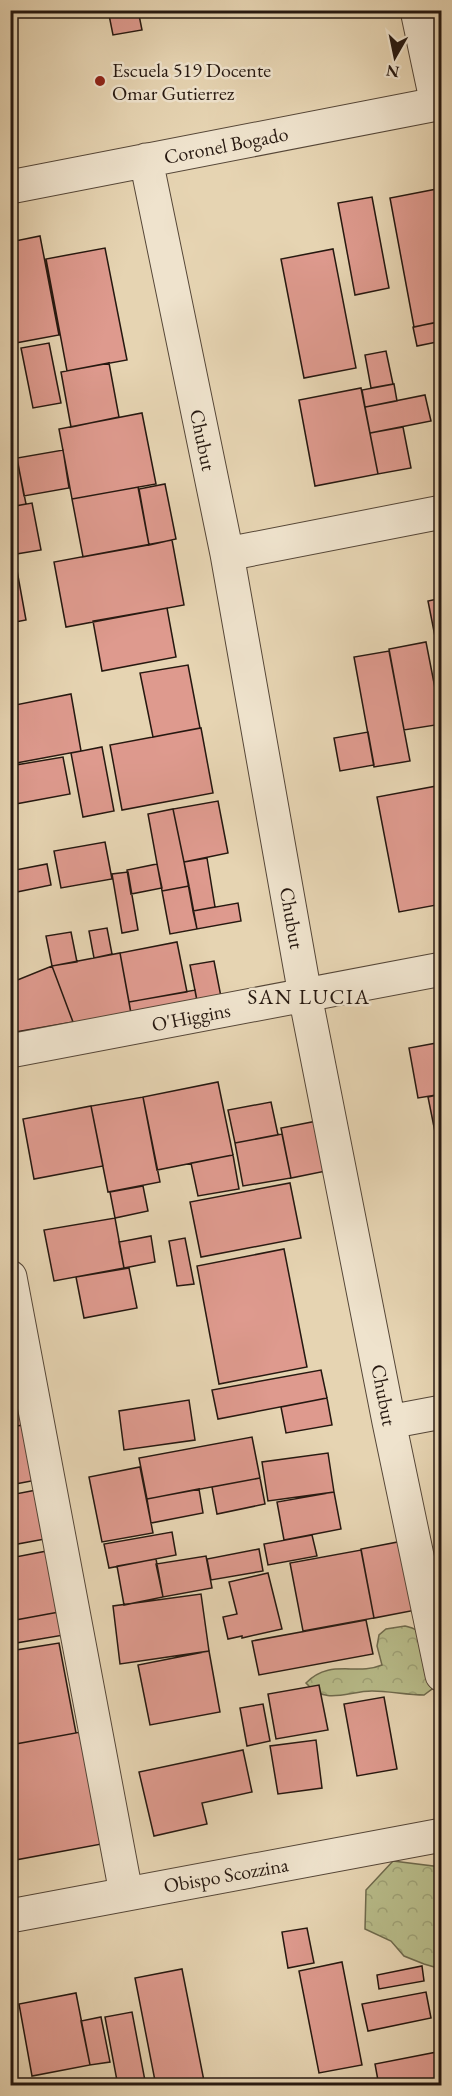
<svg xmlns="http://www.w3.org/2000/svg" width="452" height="2096" viewBox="0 0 452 2096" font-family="'EB Garamond',serif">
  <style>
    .forest { fill: url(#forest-crowns); stroke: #6f6a4d; stroke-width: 1.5 }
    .building { fill: #de9a8e; stroke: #261810; stroke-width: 1.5 }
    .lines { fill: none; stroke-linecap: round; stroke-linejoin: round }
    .minor-casing { stroke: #564738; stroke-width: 35 }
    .minor { stroke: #efe3cd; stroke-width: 33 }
    .poi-dot { fill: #8f2418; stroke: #efe3cd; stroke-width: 2 }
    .labels { text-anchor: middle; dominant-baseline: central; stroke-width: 5; stroke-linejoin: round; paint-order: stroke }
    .poi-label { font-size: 20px; fill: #261810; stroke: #efe3cd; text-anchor: start }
    .street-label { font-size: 20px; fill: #261810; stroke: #efe3cd }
    .neighbourhood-label { font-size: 21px; letter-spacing: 1.5px; fill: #261810; stroke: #efe3cd }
  </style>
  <defs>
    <pattern id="forest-crowns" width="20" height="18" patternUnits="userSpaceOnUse" patternTransform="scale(1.5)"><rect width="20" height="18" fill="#b8bc8a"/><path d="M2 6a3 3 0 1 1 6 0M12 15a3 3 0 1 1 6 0" fill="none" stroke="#9ea176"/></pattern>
  </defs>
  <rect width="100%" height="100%" fill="#e6d4b2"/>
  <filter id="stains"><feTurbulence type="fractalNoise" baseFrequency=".00333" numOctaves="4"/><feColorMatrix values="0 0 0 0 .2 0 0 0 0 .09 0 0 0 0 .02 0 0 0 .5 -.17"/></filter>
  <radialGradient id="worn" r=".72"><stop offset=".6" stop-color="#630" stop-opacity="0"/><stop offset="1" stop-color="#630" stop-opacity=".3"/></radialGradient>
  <path class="forest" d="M405,1626C412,1628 418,1629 422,1636C428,1648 434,1676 432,1689L424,1695C407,1695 389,1691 372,1691C348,1691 325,1706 306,1683C330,1658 356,1676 382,1665L377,1646L379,1635L386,1629Z
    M393,1861L441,1867V1969L424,1964L404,1956L391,1941L365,1929L366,1890Z"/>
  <path class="building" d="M108,10H138L142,30L113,35Z
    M442,188V321L414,327L390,198Z
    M372,197L389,288L355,295L338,203Z
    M40,236L59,335L10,344V242Z
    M105,248L127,360L67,371L46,259Z
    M333,249L356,368L304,378L281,259Z
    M439,322L442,341L417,346L413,327Z
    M49,343L61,403L33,408L21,348Z
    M386,351L393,384L371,388L365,355Z
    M109,363L119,417L71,427L61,372Z
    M394,384L397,401L365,407L362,390Z
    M361,388L378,474L315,486L299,400Z
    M425,395L431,421L370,433L365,407Z
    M442,400V437L435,401Z
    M142,413L156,484L72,499L59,429Z
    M403,427L411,468L378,474L370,433Z
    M10,444H14L26,504L10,507Z
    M63,450L69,488L24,496L17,458Z
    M165,484L176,539L149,545L139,489Z
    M138,487L149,545L83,557L72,499Z
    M32,503L41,550L10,555V507Z
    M172,540L184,605L66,627L54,562Z
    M16,565L26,620L10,623V566Z
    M442,598V672L428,601Z
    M167,608L176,657L102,671L93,621Z
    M426,642L442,724L404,730L389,649Z
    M389,651L410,761L374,767L354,657Z
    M188,665L200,728L153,737L140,673Z
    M71,694L81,751L11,764L10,706Z
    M201,728L213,793L122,810L110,745Z
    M368,732L374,765L340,771L334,738Z
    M102,747L114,811L83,817L71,753Z
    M63,757L70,794L10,805V766Z
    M442,785V904L399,912L377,797Z
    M218,801L228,853L184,862L173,809Z
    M173,809L189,886L162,891L148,814Z
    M105,842L112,879L61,888L54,851Z
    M207,858L215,907L193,911L184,862Z
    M47,864L51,885L12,893L10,871Z
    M157,864L162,888L131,894L127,870Z
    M128,872L138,930L122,933L112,874Z
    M189,886L197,929L170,934L162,891Z
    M238,903L241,921L197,929L193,911Z
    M107,928L112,954L94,958L89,931Z
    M71,932L77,962L52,966L46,936Z
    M177,942L187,992L129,1002L120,953Z
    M120,953L132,1019L75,1033L73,1022L52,966Z
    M214,961L222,1002L198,1006L190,965Z
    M52,966L73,1022L10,1033V983Z
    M195,990L198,1006L132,1019L129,1002Z
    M442,1042V1094L418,1098L409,1048Z
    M218,1082L233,1155L157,1170L143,1097Z
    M442,1094V1167L428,1097Z
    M143,1097L160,1182L108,1192L91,1106Z
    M271,1102L278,1135L235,1143L228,1110Z
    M91,1106L103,1166L34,1179L23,1119Z
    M317,1121L326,1171L291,1178L281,1128Z
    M282,1134L291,1178L243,1186L235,1143Z
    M233,1155L239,1189L198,1196L191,1163Z
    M290,1183L301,1238L201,1257L190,1202Z
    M143,1186L148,1211L115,1218L110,1192Z
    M115,1218L124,1268L54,1281L44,1230Z
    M151,1236L155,1262L124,1268L119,1242Z
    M185,1238L194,1284L177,1286L169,1241Z
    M284,1249L307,1367L219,1384L197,1266Z
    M129,1268L137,1308L84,1318L76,1277Z
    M10,1362L30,1424L10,1427Z
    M321,1370L327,1398L218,1419L212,1390Z
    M327,1398L332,1425L286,1433L281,1407Z
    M189,1400L195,1440L124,1450L119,1411Z
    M30,1424L42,1479L10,1485V1427Z
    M252,1437L260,1478L147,1499L139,1458Z
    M328,1453L334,1492L268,1501L262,1462Z
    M140,1467L153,1533L102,1542L89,1477Z
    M260,1478L265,1504L217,1514L212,1487Z
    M47,1488L56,1537L12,1545L10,1495Z
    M199,1489L203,1513L151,1523L147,1499Z
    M334,1492L341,1529L284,1540L277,1502Z
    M172,1532L176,1555L109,1568L104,1544Z
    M312,1535L317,1556L268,1565L264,1544Z
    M403,1541L416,1610L374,1618L361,1549Z
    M259,1549L263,1571L211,1580L207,1559Z
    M361,1550L374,1618L303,1631L290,1563Z
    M47,1551L59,1612L10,1621V1558Z
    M206,1556L212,1588L163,1597L156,1564Z
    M156,1559L163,1597L124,1605L117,1566Z
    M268,1573L282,1629L242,1638V1636L228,1639L223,1617L237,1614L229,1582Z
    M201,1594L209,1651L120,1664L113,1606Z
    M59,1612L64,1635L10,1644V1621Z
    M366,1620L373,1654L259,1675L252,1641Z
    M59,1643L76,1733L10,1745V1651Z
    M209,1651L220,1712L150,1725L138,1665Z
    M319,1685L328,1730L276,1739L268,1694Z
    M384,1697L397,1769L357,1776L344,1704Z
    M263,1704L270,1741L247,1746L240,1708Z
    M86,1731L107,1843L10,1861V1745Z
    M316,1740L322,1788L278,1794L270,1746Z
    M243,1750L252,1792L202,1803L207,1824L154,1836L139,1772Z
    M307,1928L314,1963L288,1968L282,1932Z
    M342,1962L362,2065L319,2073L299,1971Z
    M422,1966L424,1981L379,1989L377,1975Z
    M182,1969L204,2081L179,2086H156L135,1978Z
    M426,1992L431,2018L368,2031L362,2004Z
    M76,1993L90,2065L32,2076L19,2004Z
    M132,2012L146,2086H118L105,2017Z
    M101,2017L110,2062L90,2065L81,2021Z
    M442,2051V2086H379L375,2064Z
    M229,2080L230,2086H198Z"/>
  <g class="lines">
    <g class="minor-casing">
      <path id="minor" d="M417,10L437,104
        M146,160L227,554L305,995L389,1422L442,1675
        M10,187L442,103
        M227,554L442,512
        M10,1051L442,969
        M10,1277L126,1893
        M389,1422L442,1412
        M10,1916L442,1835"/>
    </g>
    <use href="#minor" class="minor"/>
  </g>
  <circle class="poi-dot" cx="100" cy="81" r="6"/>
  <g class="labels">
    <g class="poi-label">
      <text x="112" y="70">Escuela 519 Docente<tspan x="112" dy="23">Omar Gutierrez</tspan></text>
    </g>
    <g class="street-label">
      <text transform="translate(226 145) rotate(-11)">Coronel Bogado</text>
      <text transform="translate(203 440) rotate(78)">Chubut</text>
      <text transform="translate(292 918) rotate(80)">Chubut</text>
      <text transform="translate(191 1017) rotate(-11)">O'Higgins</text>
      <text transform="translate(384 1395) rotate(79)">Chubut</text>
      <text transform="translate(226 1875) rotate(-10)">Obispo Scozzina</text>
    </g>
    <g class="neighbourhood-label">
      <text x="309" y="996">SAN LUCIA</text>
    </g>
  </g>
  <rect width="452" height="2096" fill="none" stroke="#e6d4b2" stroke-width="36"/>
  <rect x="12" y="12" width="428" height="2072" fill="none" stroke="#261810" stroke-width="3"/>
  <rect x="18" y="18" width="416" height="2060" fill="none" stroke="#261810" stroke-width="1.5"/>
  <g transform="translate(395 57) rotate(189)" stroke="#efe3cd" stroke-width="4.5" paint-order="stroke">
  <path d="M0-4.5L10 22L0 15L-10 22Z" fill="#261810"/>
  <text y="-9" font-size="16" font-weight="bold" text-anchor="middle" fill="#261810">N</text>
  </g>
  <rect width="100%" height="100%" filter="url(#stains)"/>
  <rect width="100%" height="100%" fill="url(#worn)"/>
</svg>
